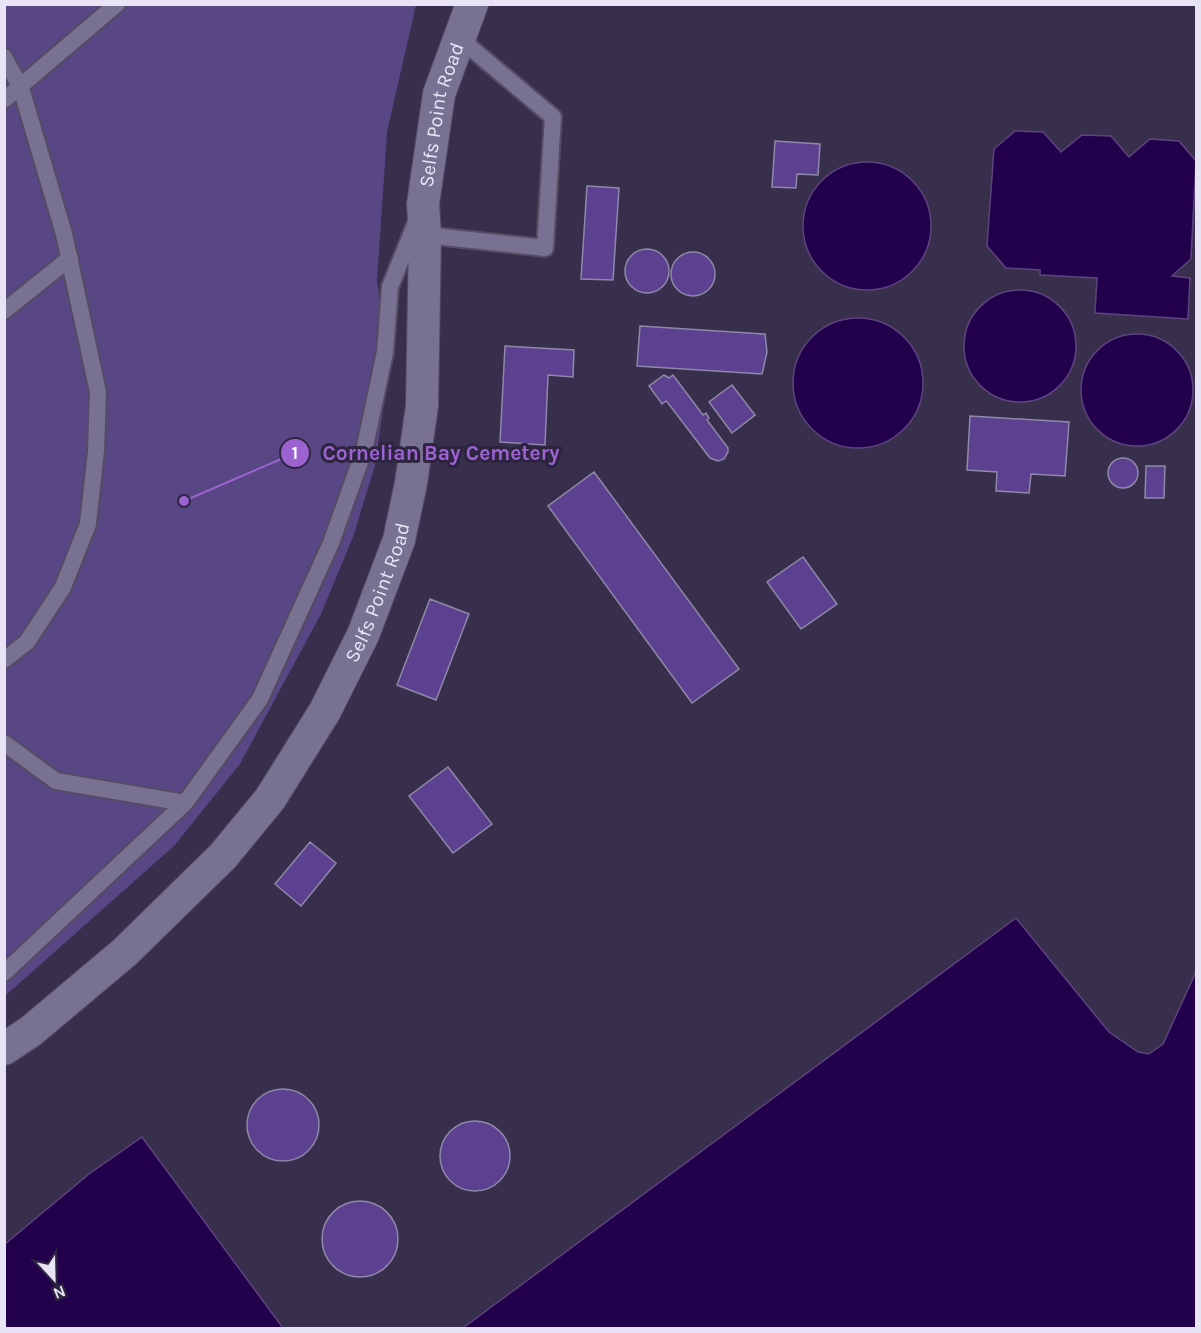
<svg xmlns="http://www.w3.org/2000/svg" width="1201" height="1333" viewBox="0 0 1201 1333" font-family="Karla,sans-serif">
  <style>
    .green { fill: #594684 }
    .water { fill: #23004c; stroke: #5e447f; stroke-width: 1.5 }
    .building { fill: #5b4190; stroke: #9088a8; stroke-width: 1.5 }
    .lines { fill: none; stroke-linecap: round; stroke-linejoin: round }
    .lane-casing { stroke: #534c63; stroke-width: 20 }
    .street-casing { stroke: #534c63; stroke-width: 34 }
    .lane { stroke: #797191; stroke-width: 16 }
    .street { stroke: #797191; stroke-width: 32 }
    .labels { text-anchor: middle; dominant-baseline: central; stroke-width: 6; stroke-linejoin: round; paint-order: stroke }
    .street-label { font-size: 20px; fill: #e8e4f6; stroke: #2d2540 }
    .leader { fill: none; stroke: #9c63d0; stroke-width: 2 }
    .callout-dot { fill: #9c63d0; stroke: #2d2540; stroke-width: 2 }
    .mark-label { font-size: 18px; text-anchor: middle; font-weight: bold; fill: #fff }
    .callout-label { font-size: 21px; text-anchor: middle; font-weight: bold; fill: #9c63d0; stroke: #2d2540; stroke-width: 6; stroke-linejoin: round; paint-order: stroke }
  </style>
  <rect width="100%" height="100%" fill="#372f4b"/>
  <path class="green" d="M5,5H416L387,132L377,281L389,369L375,465L353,537L321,614L240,764L174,846L5,996Z"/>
  <path class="water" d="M1015,131L1043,132L1061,152L1082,135L1111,136L1129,157L1150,139L1179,141L1196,161L1191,259L1172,276L1190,278L1188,319L1095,313L1097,278L1040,275V270L1006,268L987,246L994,149Z
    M803 226a64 64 0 1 1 128 0a64 64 0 1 1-128 0Z
    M964 346a56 56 0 1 1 112 0a56 56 0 1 1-112 0Z
    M793 383a65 65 0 1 1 130 0a65 65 0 1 1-130 0Z
    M1081 390a56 56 0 1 1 112 0a56 56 0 1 1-112 0Z
    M1016,918L1109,1032L1138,1052L1149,1054L1163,1044L1196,972V1328H463Z
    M142,1137L283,1328H5V1244L89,1174Z"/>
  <path class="building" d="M775,141L820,144L818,175L797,174L796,188L772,187Z
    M587,186L619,188L613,280L581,279Z
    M625 271a22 22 0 1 1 44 0a22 22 0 1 1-44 0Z
    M671 274a22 22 0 1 1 44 0a22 22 0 1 1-44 0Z
    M640,326L765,334L767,352L762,374L637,366Z
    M505,346L574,350L573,377L548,375L545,445L500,442Z
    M664,375L669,378L673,375L703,415L706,413L709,418L707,420L728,448V452L724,459L718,461L710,458L668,403L666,401L662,404L649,386Z
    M732,385L755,415L732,433L709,402Z
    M970,416L1069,422L1065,476L1031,474L1029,493L996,491L997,472L967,470Z
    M1108 473a15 15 0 1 1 30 0a15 15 0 1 1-30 0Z
    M1146,466H1165L1164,498H1145Z
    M594,472L739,669L692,703L548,506Z
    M803,557L837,604L801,629L767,582Z
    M430,599L469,614L436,700L397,685Z
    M448,767L492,824L453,853L409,796Z
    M310,842L336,863L301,906L275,884Z
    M247 1125a36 36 0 1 1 72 0a36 36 0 1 1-72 0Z
    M440 1156a35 35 0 1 1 70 0a35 35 0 1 1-70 0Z
    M322 1239a38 38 0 1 1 76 0a38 38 0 1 1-76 0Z"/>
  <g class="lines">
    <g class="lane-casing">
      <path id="lane" d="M4,57L21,88L64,234L98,392L96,451L88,524L63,587L27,642L4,660
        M4,100L117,4
        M425,235L545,248L553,117L459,38
        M4,311L70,258
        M4,743L56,781L185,803
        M4,973L185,803L260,699L331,543L364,451L385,352L390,287L417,220"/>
    </g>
    <g class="street-casing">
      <g id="street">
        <path id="s1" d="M4,1049L31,1031L125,952L223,856L270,799L325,711L363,635L399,540L411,483L422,406L425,235L423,204L439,94L472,4"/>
      </g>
    </g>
    <use href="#lane" class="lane"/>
    <use href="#street" class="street"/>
  </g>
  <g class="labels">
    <g class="street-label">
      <text stroke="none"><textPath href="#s1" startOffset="1086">Selfs Point Road</textPath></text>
      <text stroke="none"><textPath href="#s1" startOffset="600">Selfs Point Road</textPath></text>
    </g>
  </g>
  <path class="leader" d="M184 501L295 453"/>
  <g class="callout-dot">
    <circle cx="184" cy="501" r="6"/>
    <circle cx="295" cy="453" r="15"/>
  </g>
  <g class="mark-label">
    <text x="295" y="459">1</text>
  </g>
  <g class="callout-label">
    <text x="441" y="460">Cornelian Bay Cemetery</text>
  </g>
  <rect width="1201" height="1333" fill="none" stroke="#e8e4f6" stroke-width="12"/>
  <g transform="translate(54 1279) rotate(158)" stroke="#2d2540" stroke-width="4.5" paint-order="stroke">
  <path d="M0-4.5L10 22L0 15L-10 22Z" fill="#e8e4f6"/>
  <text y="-9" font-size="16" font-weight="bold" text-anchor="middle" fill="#e8e4f6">N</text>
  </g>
</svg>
